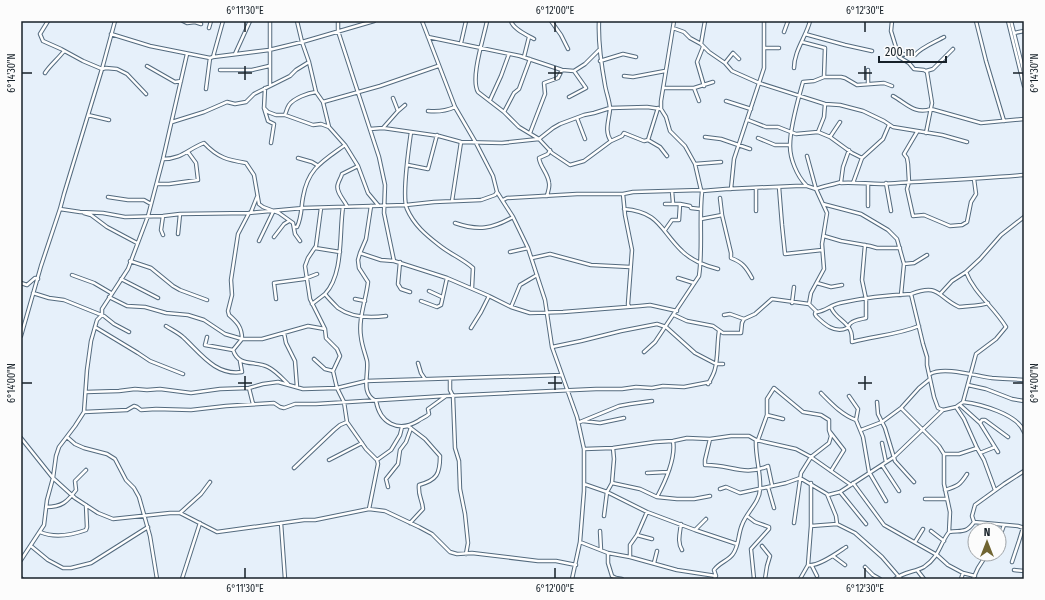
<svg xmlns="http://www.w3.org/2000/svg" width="1045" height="600" viewBox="0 0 1045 600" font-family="'Fira Sans Condensed',sans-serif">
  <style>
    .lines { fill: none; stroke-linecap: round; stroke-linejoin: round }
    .minor-casing { stroke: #536a7e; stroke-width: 4.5 }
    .minor { stroke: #fff; stroke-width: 2.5 }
    .ticks { fill: none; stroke: #172129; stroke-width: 1.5 }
    .neatline { fill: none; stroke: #172129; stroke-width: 1.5 }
    .ticks-label { font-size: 10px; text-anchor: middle; fill: #172129 }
  </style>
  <rect width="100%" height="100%" fill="#e6f0fa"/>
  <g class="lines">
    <g class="minor-casing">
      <path id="minor" d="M48,21L40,34L43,41L61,49L83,61L102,69L106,68L117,69L127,74L146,94
        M183,21L187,23L195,22L201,24
        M297,21L302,42L309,62L316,92L323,102L329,127L345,145L358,166L368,193L378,205
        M338,21V31L379,157L385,185L384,213L394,261L447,278L489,296L511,307L530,313L563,312L640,306L650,305L677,311
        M422,21L455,107L476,143L493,176L497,192L513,217L528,248L545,300L552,347L577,417L584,449V491L580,542L572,579
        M487,21C484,37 470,78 478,92L504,112L519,127L539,139L552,153L570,165L584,161L611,141
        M511,21C513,29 527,35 534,39
        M551,21L561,35L568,49
        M599,21C598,43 601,63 605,85C606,92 610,102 610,109C609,121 604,131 611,141L622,136L624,133L644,141L648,140L658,108
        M674,21L661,101V109L666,117L670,131L685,146L695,164L701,190
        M892,21L891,31L899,57L909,63L914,69L924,70L927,72L932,103L926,133
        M976,21L986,61L1004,121
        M1008,21L1024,86
        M1011,21L1024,73
        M209,28L211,21
        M673,28L684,32L690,38L701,44L709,52L725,63L732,71L759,83L825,104L840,105L863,111L884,121L893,127L942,135L967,142
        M784,32L788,21
        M1014,33L1024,31
        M111,34L150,46L210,58L213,57L269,50L302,42L374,21
        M805,34L845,45L872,51
        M428,37L520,56L562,70L574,71L585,64L599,50
        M802,42L825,48L824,77
        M461,43L466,21
        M701,44L705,21
        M703,47L697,62L704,86
        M764,48H779
        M235,54L250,21
        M898,54L915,55C920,48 935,42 944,37
        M213,57L223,21
        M524,57L529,37
        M600,61L623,54L636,57
        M725,63L733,53L739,59
        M147,66L175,82L181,81
        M794,68C794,51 806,37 810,21
        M220,70H252L269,66
        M926,71L933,69L953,49
        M45,73C50,65 58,59 64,51
        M624,76L633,77L665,71
        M868,84V70
        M270,86V21
        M265,88L264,108L268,121L274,124L271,143
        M663,88H694L713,82
        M694,88L699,101
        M206,89L210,58
        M893,96C906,103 915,115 931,109L981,123L1024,119
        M569,97L586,88L574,71
        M490,100L501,76L509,54
        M726,101L751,109
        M323,102L380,86L438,66
        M264,108L268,112L276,115H285L313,125L321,124L329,127
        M398,111L405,105
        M428,111C438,112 446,111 455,107
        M504,112L514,93L519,89L530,59
        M88,115L109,120
        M285,115C286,112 287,108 289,105C294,98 308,93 316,92
        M577,118L585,139
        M748,120L766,127H778L796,134L818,132L830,137L852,153L862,158
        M172,122L204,112L227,102L235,104L246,102L254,94L290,76L296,70L309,62
        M383,128L398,111L393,98
        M370,129L383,128L439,136L461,142L502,143L539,139L553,128L560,124L584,115L594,113L610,108L647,107L661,109
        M411,132C409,146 402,198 407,209C414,225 426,235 439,245C450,254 463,259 473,268L472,288
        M818,132L824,117L825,104
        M917,132L904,154L907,158L908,164L909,182L907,189L913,216L924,215L950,226L962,225L967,222L971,202L976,194L974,179
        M530,133L545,94L544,83L558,78L562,70
        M705,137L721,139L750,149
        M830,137L840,122
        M758,138L775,145H790
        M648,140L660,147L667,156
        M807,156L816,189L827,213L822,244L824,269L811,293L809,304L817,312C825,311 831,305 840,303C863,298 887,295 911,294L923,344L927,357V365L934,397L938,408L943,410L956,407L963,402L976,354L996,339L1006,327C994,307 974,293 966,272L980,259L1001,235L1024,217
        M298,158L312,162L317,165
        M163,159C182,159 188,149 204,143C218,158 228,160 246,163L254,175L259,204L263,207L279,213L293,223L295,234L300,241
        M695,164L721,162
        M408,165L428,169L437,135
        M841,182L843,167L849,150
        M853,183L862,158L883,139L889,125
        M886,183L891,211
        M157,184H169L198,180L196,163L188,152
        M868,184V206
        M806,185C797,176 790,159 790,146C790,126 798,100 803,82L814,81L824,77H841L845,78L857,85L884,83L892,86
        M779,187L782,225L785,254L822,250
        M731,189L734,159L764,68V21
        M672,191L673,203
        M623,194L625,215L632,250L628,304L629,307
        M547,196C548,191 550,187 549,183C548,173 540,167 539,158L548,154L550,150
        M108,197L128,200H144L151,204
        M720,198L722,215
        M503,200L507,198L577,194H623L633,192L701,190L702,191L726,189L796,186H807L816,189C824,186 832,185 841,182V183C854,182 868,184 881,184C929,181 976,179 1024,175
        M452,201L461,142
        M665,204H680L690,206L691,208L700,209
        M823,204L861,214L888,230L897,239L904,264L901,295
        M347,206C344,200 335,191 338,184C339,180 341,178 342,174L358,166
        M371,206L366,239L360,253L358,260L359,268L368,282C366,300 358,319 361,337C362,346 365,353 367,361C369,374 360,394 376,401C380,423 398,433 418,421C422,418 426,417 429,414L428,409L446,396L596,389H622L636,387L652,388L663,386L684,387L710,382
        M343,207C339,233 344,274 325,294C329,299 334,304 338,308C352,318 371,318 386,316
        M60,209L80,212L103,213L125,217L163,216L180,214L249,213L303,208L406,205L434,202L481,200L495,195L497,192
        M624,209C660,212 660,230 682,251C691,260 706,266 718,269
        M756,211V188
        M251,212L257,197
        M84,213L91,215L107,227L137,243
        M249,213L238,234L231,280L232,295L228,311L229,315C237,322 242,327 242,339H262L308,326L325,329
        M701,219L722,215L731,253V258C742,262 746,267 752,278
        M455,223C478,231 492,229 513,217
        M294,227H297C302,217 301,207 303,197C308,168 323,161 345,145
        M665,230L672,220H679L680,204
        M178,234L180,214
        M163,235L161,230L163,216
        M824,236L841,241L870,246L877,248H900
        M274,237L284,224L289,221
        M259,241L273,212
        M315,248L340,252
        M510,252L528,248
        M360,253L381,260L394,261
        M532,258L550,254L591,265L630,267
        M130,261L151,268L173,286L180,290L207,300
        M400,262L398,284L401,289L410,292
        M904,264L914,263L927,255
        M72,275L94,283L111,293
        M678,278L694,283
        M121,279L158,298
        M21,283L27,285L35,278L38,279
        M817,283L831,287L842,285
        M429,291L442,297
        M33,293L49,298L64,300L104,316L114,324L129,332
        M941,293L952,281L966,272
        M911,294C940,283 937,297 959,307C967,306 982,306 988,303
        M109,297L127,306L145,307L166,313L188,315L204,320L225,334L242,339L233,350C239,368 255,360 268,367C276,371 282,378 288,384
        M276,299L274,283L304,279L317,274
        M355,299L365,301
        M421,301L437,307L441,305L447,278
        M792,303L794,287
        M312,304L325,294
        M511,307L520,285L537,275
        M831,307C834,318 848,321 851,332C852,335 852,339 852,342C874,336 897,335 919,326
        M816,311L815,314L816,316C824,324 835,334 847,328C849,327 849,324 851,323C854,320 862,319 866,318V299L862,280L865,245
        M674,315L687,321L713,326L723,333H741L742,323L744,319L755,314L772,299L809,304
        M724,315L730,314L744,319
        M166,326C172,330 179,333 184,338C201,354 216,376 242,372L240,361
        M95,327L138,353L150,361L183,374
        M471,328L481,312L489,296
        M284,333L286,343L295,361L297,387
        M21,336L41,266L60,209L64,194L102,69L115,21
        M207,337L205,345L233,350
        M552,347L581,341L621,331L657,324L666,327L695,353L716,364H723
        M644,352L655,342L699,276C703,248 699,220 702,192
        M314,359L325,369L333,371L340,356L337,349L326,338L325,329L310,299L305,266L308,258L316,246L321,208
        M418,363L421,373L425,379
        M333,371L337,388L344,402L347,422L366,449L377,460
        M930,374C944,366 976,376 992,378C1003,379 1013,379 1024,380
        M450,379V390L453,396L455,448L459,461L460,489L465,514L468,543L466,554
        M708,384C711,379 714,374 715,369C718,358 717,344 719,331
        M968,385L986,389L1012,399L1024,401
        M249,388L253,404
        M86,392L119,391L135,389L147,390L160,389L191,393L220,389L249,388L263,384L278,382L303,389L337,388L366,381L562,375
        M821,393C832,404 842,415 856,420
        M849,396L858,409L856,420L863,437L869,472L886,501
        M877,402L878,414L885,428L895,461L914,482
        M963,402C980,404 1018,414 1024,432
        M960,405L980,423L998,452
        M956,407L964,419L977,448L984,460L995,490
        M901,408L939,446L944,454V484L950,512L949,532
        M84,412L127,410L134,406L137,407L141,410L156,409L191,410L226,406L274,403L280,407L284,408L295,404H316L445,396
        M767,415L783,419
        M583,421L600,423L624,418
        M580,422L619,406L630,404L652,401
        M980,423L982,420H985L1008,437
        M861,430L882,422L901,408L919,388L930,379
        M830,432L844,450L831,471
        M67,437L75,444L84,448L107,454L115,459L126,480L134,488L139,497L150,536L157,579
        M21,438L53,478L75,498L98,513L113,519L170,513H180L217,532L304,520H315L369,509L385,511L419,527L432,534L450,552L457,554L472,553L538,561H556L576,565
        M710,439L705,460V465C728,464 745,477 768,466L772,485
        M758,440L767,415V399L774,388L803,412L821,415L829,420V430L831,436L829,443L811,457L801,473L794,523
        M882,443L886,462
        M584,449L613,448L655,442L673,441L687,438L710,439L731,436H749L756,440L796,449L811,457L851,485
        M980,453L995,447
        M944,454H959L977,448
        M329,460L362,443
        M882,465L899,491
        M294,468L334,430L340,425L347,422
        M647,473L668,472
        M612,483L640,489L657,497L677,499H694L710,496
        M853,483L884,525L937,555L948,565L963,573L975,576
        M584,484L607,492L647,512L695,530L737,544
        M388,487L386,479L398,464L400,450L406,442L411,428
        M768,487L774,508
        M720,489L726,487L740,493L786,483L800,478L827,494L836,516L837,524
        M945,490C958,486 960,485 967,474
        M840,492L866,524
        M828,495L840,492L894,457L943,410
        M657,497C665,482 676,458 673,441
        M925,499H946
        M46,507C62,507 67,502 76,490L75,481L86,470
        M369,509L378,464L377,460L391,450L400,435L402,427L408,426L425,439L440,456C440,474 437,480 419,485C418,497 422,498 423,509L410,523
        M180,513L201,494L210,482
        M604,516L607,492L612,483L614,459L613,448
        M747,516L755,522L769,527V529L751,549L754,579
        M974,522L972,516L975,505L1004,484L1024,471
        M281,523L285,579
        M681,524C680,533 677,542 682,550
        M811,526L837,524L855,533L882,557L901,579
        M695,530L706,519
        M600,531L601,550
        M931,531L944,541
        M40,532C54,538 72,535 86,530L87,527L86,505
        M637,535L652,539
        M999,539L1004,525
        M580,542L608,553L630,557L677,570L716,576
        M915,542L923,529
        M31,546L48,560L63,568H71L91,563L148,527
        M762,546L770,556L767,566L765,579
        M608,553V563L612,576L616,578L622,579
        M833,556L845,565
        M630,557V545L637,535L647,512
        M21,560L44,525L47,500L53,478L56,456L59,447L75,426L84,412L87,370L91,341L97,320L102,315V309L128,269L148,216L163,159L187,54
        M1012,562L1019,541L1023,528
        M654,563L657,551
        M808,565C818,567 837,553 846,547
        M812,566L817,576
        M865,567L873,575L880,579
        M917,570L924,579
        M1014,570L1024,571
        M21,578L22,579
        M182,579L200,523
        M714,579L716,576L714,570C720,562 728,561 733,554C739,546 738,534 742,525C746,513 760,502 760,489C761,472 755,456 756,440
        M800,579L808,565L811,526V483
        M895,579C903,572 915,572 924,567C940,556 939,545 949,532C961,530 966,534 974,522L1018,526L1024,528
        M961,579L963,573
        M973,579L978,568L987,554"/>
    </g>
    <use href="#minor" class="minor"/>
  </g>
  <path class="ticks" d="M245,22V32M555,22V32M865,22V32M245,66V80M555,66V80M865,66V80M22,73H32M238,73H252M548,73H562M858,73H872M1013,73H1023M245,376V390M555,376V390M865,376V390M22,383H32M238,383H252M548,383H562M858,383H872M1013,383H1023M245,568V578M555,568V578M865,568V578"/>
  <rect width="1045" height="600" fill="none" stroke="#fcfcfc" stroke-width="44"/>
  <g transform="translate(987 542)"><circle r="19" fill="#fcfcfc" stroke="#a0a4a8"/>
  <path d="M0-3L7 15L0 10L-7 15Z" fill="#716532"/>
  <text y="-6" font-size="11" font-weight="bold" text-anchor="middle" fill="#172129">N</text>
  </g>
  <path d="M879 56v6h67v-6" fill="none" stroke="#172129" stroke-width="2"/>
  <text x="885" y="56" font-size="12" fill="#172129" stroke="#fcfcfc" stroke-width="3" paint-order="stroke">200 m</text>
  <rect x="22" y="22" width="1001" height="556" class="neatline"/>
  <g class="ticks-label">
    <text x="245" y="14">6°11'30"E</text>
    <text x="555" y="14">6°12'00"E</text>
    <text x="865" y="14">6°12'30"E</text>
    <text transform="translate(11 73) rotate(-90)" y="4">6°14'30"N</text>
    <text transform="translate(1034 73) rotate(-90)" y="4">6°14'30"N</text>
    <text transform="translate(11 383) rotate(-90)" y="4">6°14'00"N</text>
    <text transform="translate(1034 383) rotate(-90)" y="4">6°14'00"N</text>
    <text x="245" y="592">6°11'30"E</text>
    <text x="555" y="592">6°12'00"E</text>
    <text x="865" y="592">6°12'30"E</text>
  </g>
</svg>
